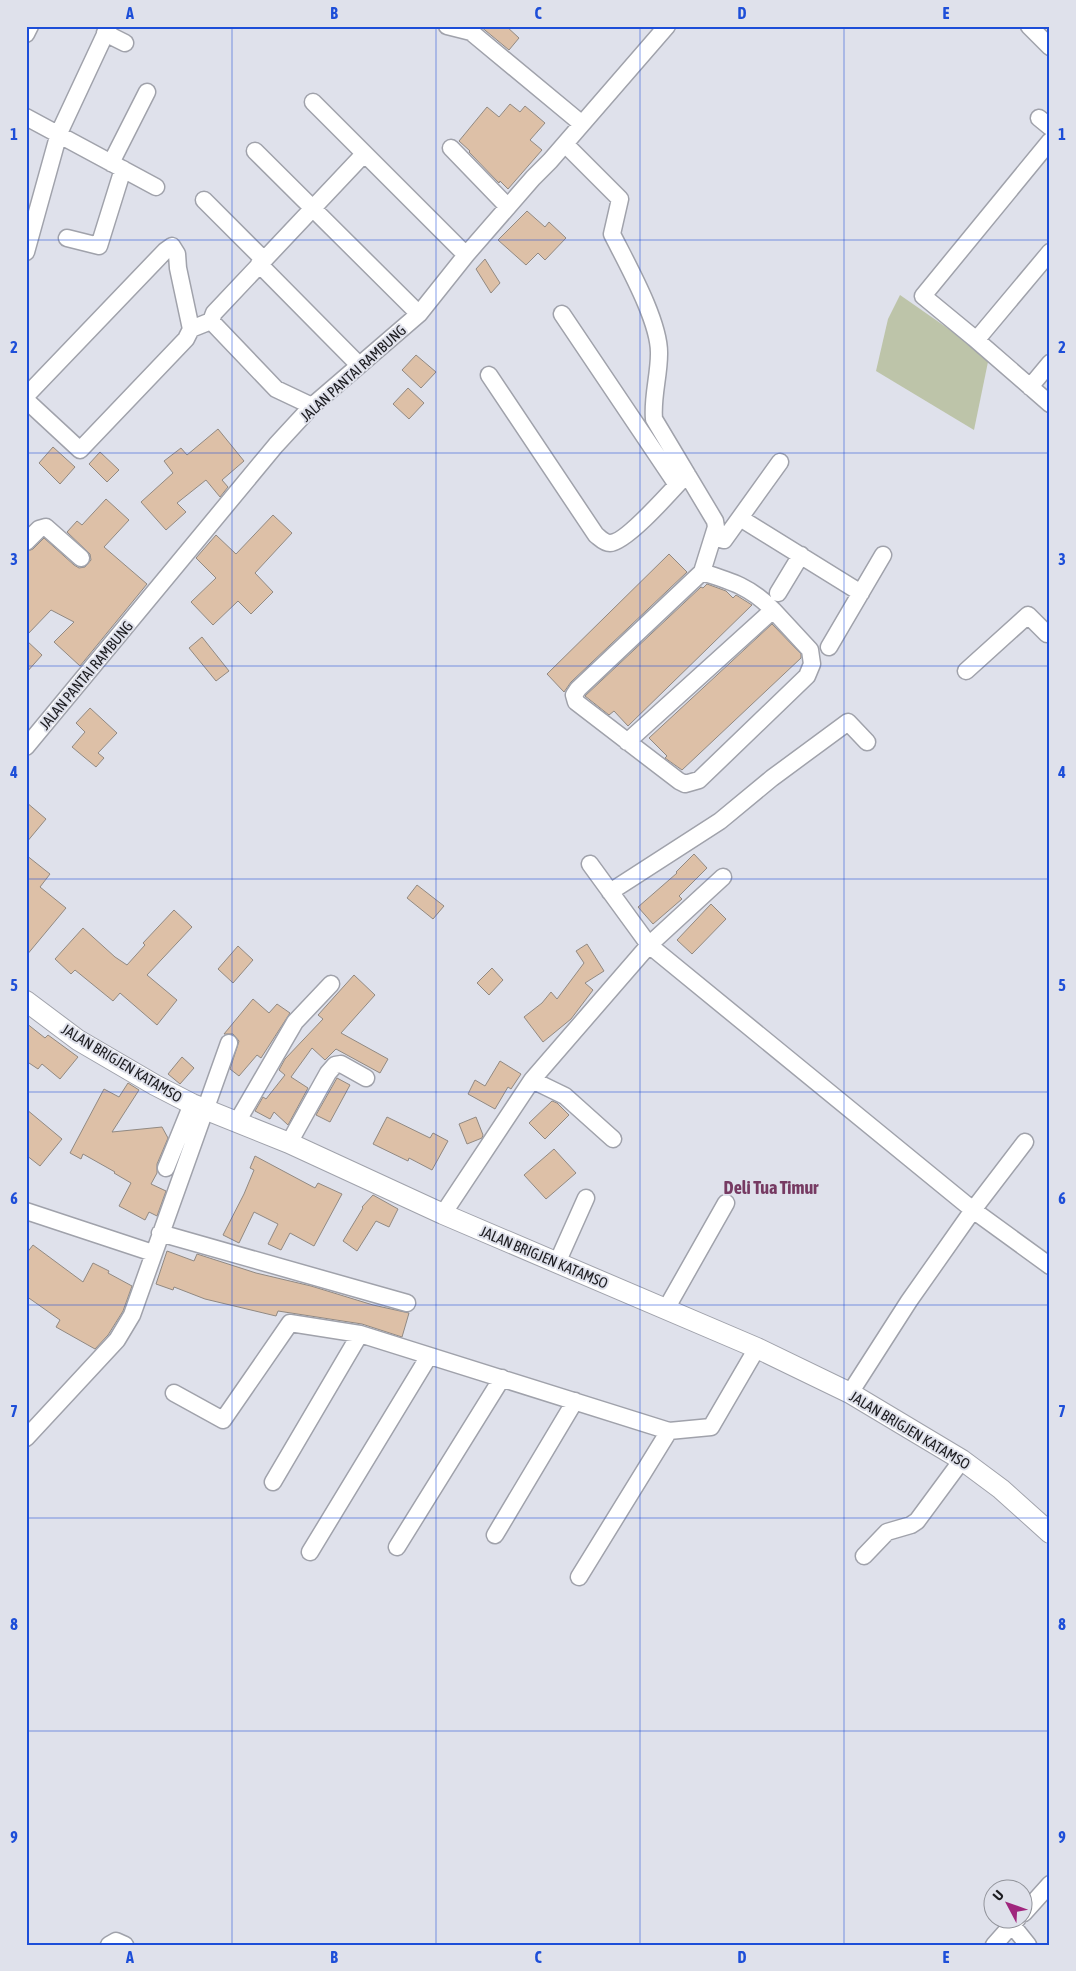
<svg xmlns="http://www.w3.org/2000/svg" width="1076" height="1971" viewBox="0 0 1076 1971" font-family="'Asap Condensed',sans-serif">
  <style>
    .green { fill: #bdc4a9 }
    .building { fill: #ddc0a7; stroke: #918982 }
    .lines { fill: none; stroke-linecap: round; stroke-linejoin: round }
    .minor-casing { stroke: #a0a2ab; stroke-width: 19 }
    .major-casing { stroke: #a0a2ab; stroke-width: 22 }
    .minor { stroke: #fff; stroke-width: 16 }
    .major { stroke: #fff; stroke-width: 20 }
    .grid { fill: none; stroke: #1d4ed8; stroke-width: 1; stroke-opacity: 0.55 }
    .labels { text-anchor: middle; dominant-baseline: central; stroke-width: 4; stroke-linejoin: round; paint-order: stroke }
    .street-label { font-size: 15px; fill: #1d1d21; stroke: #dfe1eb }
    .quarter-label { font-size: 18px; font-weight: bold; fill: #763a62; stroke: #dfe1eb }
    .neatline { fill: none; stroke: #1d4ed8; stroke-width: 2 }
    .grid-label { font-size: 16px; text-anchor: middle; font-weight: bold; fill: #1d4ed8 }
  </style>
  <rect width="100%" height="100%" fill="#dfe1eb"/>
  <path class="green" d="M900,295L989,357L974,430L876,371L888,319Z"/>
  <path class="building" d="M480,26H506L519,38L509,50Z
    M510,104L520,112L525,106L545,123L530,140L542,150L508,189L500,181L499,183L469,152L470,151L459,141L487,107L499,117Z
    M527,211L545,227L549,222L566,238L545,260L538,253L526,265L498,240Z
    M485,259L500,283L491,293L476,269Z
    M416,355L436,372L421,388L402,370Z
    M408,388L424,403L409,419L393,404Z
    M218,429L244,461L222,480L228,487L220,497L206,480L177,503L186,512L166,530L141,502L173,473L164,461L181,448L187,455Z
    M53,447L75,467L60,484L39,463Z
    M100,452L119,470L107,482L89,464Z
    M106,499L129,520L104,547L147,584L80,666L54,642L74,622L51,610L26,636V552L33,549L44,538L74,565L79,568L85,567L91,560L90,554L67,532L77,521L82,525Z
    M273,515L292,533L255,573L273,592L251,614L238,601L213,625L191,602L216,578L196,558L216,535L236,554Z
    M669,554L687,572L571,682L564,692L547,674Z
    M707,584L726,591L733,598L736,595L752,605L628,726L614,711L609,715L585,696L701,587L703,588Z
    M772,624L801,654V658L682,770L665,758L667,756L649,738Z
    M202,637L229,671L216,681L189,648Z
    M26,640L42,655L26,673Z
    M90,708L117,733L98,753L104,758L96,767L72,747L85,732L76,723Z
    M26,802L46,819L26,843Z
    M694,854L707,868L679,896L682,899L653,924L638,907L677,873L676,872Z
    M26,855L50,874L40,887L66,908L26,956Z
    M417,885L444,906L433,919L407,898Z
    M711,904L726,919L692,954L677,940Z
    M174,910L192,927L147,975L177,1000L157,1025L120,993L113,1001L75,970L71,974L55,959L83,928L115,957L127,965L145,945L143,943Z
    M587,944L604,971L585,983L593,990L571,1019L543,1042L524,1017L542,1003L551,992L557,999L584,963L576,951Z
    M238,946L253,960L233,983L218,969Z
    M492,968L503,980L489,995L477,983Z
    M354,975L375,995L341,1033L388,1059L380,1073L336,1049L325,1060L312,1048L291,1077L308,1088L288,1125L274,1112L270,1119L255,1111L263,1097L266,1099L285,1075L279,1070L285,1059L323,1019L318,1015Z
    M253,999L269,1013L277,1004L290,1013L261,1058L257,1055L239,1076L230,1069L239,1041L233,1034H224Z
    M26,1023L45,1038L48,1035L78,1057L60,1079L42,1064L38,1069L26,1061Z
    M182,1057L194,1068L180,1084L168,1074Z
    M500,1061L521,1074L511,1089L508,1087L495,1109L468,1094L475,1080L485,1086Z
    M337,1078L350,1085L330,1122L316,1115Z
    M128,1083L139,1090L112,1132L162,1127L168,1138L157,1164V1173L151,1184L166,1191L157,1216L149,1212L145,1220L119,1206L131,1183L114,1173L115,1172L83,1154L81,1159L70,1153L104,1089L119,1097Z
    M552,1101L557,1103L569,1115L545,1139L529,1123Z
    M26,1109L62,1139L40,1166L26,1155Z
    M387,1117L430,1138L433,1133L448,1141L432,1170L409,1158L408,1161L373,1144Z
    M476,1117L483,1135L482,1138L467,1144L459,1124Z
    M554,1149L576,1173L546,1199L524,1175Z
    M255,1156L315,1188L318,1183L342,1194L314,1246L290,1233L281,1250L268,1244L278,1224L254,1212L239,1243L223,1235L244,1194L254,1170L250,1168Z
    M373,1195L398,1209L389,1227L376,1221L357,1251L343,1241L363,1208L362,1207Z
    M33,1245L83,1282L93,1263L109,1271L108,1273L132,1286L123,1311L108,1335L95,1349L56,1327L60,1320L26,1296V1254Z
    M167,1251L194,1261L197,1254L256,1273L311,1286L373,1305L409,1313L402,1337L362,1324L278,1311L276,1316L205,1299L174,1287L173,1290L156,1284Z"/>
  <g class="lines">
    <g class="minor-casing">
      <path id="minor" d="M447,26L471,32L582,124
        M1029,26L1050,47
        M105,33L125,43
        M26,34L30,26
        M313,102L466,255
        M26,117L156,187
        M1039,118L1050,127
        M1050,141L923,296L974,338H978L1050,252
        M565,144L620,199L612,234C627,264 660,322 659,354C659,376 652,397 654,419L715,521L716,527L702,572L578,689L574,695L576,702L679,781L685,784L699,780L807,676L812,664L810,650L773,610
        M451,148L508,207
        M255,151L419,314
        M111,163L147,92
        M204,200L264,260
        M67,238L99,246L123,169
        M26,252L59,133L109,26
        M259,264L359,365
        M562,314L677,485
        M211,321L276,389L312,406
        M191,329L211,321L214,313L364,154
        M974,338L1050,404
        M489,375L596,535C600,538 604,543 610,543C626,543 674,488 687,474
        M1030,387L1050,363
        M26,396L165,251L172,246L177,254L178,268L191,329L186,339L80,450L26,400
        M740,518L861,593
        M713,537L724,540L780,462
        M26,542L39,529L46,527L81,558
        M778,593L801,555
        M829,647L883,555
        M966,671L1028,615L1047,634L1050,631
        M627,742L773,610C751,587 731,581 702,572
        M26,747L276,445L312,406L419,314L466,255L533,178L550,161L667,26
        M590,864L649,945L723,877
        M610,892L720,821L772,778L848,722L867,742
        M532,1080L565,1096L613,1139
        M237,1122L295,1022L331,984
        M289,1143L328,1073L335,1065L341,1064L366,1078
        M166,1168L192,1104
        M26,1211L153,1253
        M443,1214L532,1080L649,945L973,1210L1025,1142
        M160,1233L407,1303
        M557,1263L586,1198
        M666,1309L726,1203
        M174,1393L223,1420L290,1323L360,1334L669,1431L711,1427L757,1348
        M850,1393L909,1301L973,1210L1050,1266
        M26,1438L117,1340L132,1315L229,1043
        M273,1482L360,1334
        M495,1535L575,1401
        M397,1547L502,1378
        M310,1552L429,1356
        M864,1556L887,1532L911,1525L917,1521L962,1460
        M579,1577L669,1431
        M1024,1913L1050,1884
        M1012,1925L1028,1945
        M109,1945L116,1941L125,1945
        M994,1945L1018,1918"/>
    </g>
    <g class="major-casing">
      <path id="major" d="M26,1001L78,1040L155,1085L192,1104L289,1143L443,1214L757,1348L850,1393L962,1460L1001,1489L1050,1533"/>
    </g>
    <use href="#minor" class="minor"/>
    <use href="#major" class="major"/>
  </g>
  <path class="grid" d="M232,26V1945M436,26V1945M640,26V1945M844,26V1945M26,240H1050M26,453H1050M26,666H1050M26,879H1050M26,1092H1050M26,1305H1050M26,1518H1050M26,1731H1050"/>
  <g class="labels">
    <g class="street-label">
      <text transform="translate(353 373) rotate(-42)">JALAN PANTAI RAMBUNG</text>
      <text transform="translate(86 675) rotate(-50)">JALAN PANTAI RAMBUNG</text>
      <text transform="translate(122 1063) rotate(31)">JALAN BRIGJEN KATAMSO</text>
      <text transform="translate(544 1257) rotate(23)">JALAN BRIGJEN KATAMSO</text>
      <text transform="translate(910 1430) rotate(31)">JALAN BRIGJEN KATAMSO</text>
    </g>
    <g class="quarter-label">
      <text x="771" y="1187">Deli Tua Timur</text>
    </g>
  </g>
  <rect width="1076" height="1971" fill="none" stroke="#dfe1eb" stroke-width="55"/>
  <g transform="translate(1008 1904) rotate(311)"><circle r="24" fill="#dfe1eb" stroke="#91939a"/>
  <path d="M0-4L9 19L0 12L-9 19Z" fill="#a0267d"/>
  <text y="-8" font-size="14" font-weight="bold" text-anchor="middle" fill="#1d1d21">U</text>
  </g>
  <rect x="28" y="28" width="1020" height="1916" class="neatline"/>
  <g class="grid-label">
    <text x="130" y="19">A</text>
    <text x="334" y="19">B</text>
    <text x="538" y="19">C</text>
    <text x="742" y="19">D</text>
    <text x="946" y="19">E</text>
    <text x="14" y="140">1</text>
    <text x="1062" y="140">1</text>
    <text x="14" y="353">2</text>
    <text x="1062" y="353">2</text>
    <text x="14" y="565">3</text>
    <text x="1062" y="565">3</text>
    <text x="14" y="778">4</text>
    <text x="1062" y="778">4</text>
    <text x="14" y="991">5</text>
    <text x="1062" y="991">5</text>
    <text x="14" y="1204">6</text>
    <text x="1062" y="1204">6</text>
    <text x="14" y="1417">7</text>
    <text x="1062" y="1417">7</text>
    <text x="14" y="1630">8</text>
    <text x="1062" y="1630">8</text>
    <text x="14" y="1843">9</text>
    <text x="1062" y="1843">9</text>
    <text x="130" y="1963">A</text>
    <text x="334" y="1963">B</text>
    <text x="538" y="1963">C</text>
    <text x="742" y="1963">D</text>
    <text x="946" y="1963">E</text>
  </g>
</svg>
